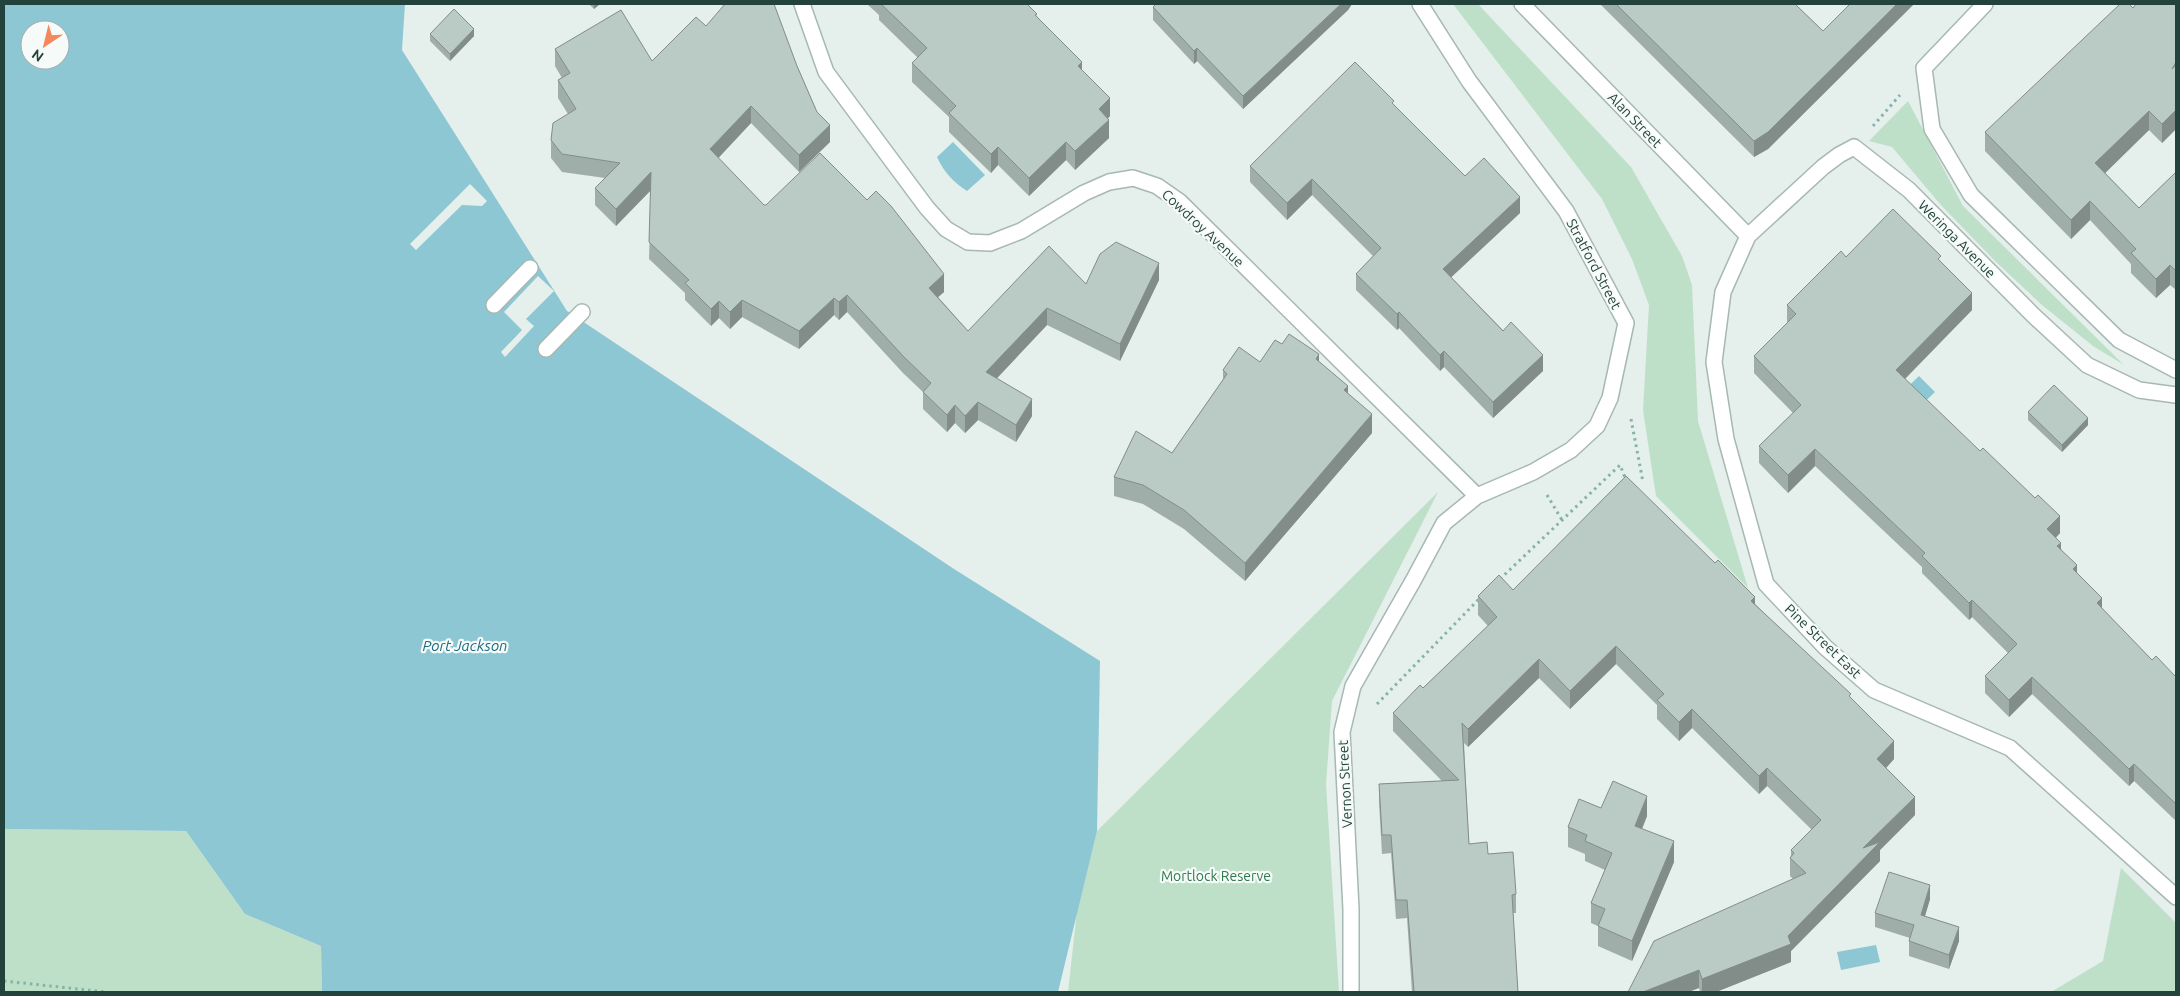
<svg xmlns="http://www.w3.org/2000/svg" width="2180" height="996" viewBox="0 0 2180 996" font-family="Ubuntu,sans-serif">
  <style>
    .green { fill: #bee0c8 }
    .water { fill: #8dc7d4; fill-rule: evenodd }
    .pier { fill: #e5efeb }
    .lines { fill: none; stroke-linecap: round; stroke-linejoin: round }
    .minor-casing { stroke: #a7b8b3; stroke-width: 18 }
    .path { stroke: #85b3a6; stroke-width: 3; stroke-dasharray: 2.5 4; stroke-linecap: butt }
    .minor { stroke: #fff; stroke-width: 15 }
    .wall { fill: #a0aea9 }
    .shaded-wall { fill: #828d89 }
    .building { fill: #bacac4; stroke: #828d89 }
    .labels { text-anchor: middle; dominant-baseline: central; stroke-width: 4.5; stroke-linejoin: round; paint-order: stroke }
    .street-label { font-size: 14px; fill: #23423b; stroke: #f6fbf9 }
    .park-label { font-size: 14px; fill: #2c7a4d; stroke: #f6fbf9 }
    .water-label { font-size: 15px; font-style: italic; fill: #1b6c80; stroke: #f6fbf9 }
  </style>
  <rect width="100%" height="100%" fill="#e5efeb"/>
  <path class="green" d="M1453,4H1478L1631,167L1682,256L1692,285L1698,421L1748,588L1656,496L1643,410L1649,305L1632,259L1602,199Z
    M1908,101L1963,206L2124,365L2093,346L2042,305L1995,261L1940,204L1892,147L1869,141Z
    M1438,492L1332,701L1326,784L1339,992H1068L1077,911L1097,831Z
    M4,829L186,831L245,914L321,946L322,992H4Z
    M2121,868L2176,923V992H2051L2103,961Z"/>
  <path class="water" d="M4,4H405L402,50L567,311L954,569L1100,661L1097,831L1058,992H322L321,946L245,914L186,831L4,829ZM30,30H60V60H30Z
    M953,142L985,175L967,191C953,182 944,172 937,157Z
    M1919,376L1935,392L1886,439L1880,414Z
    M1876,945L1880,962L1841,970L1837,952Z"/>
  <path class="pier" d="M470,184L487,201L482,206L462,205L416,250L410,244Z
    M538,276L554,291L526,319L534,326L505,357L501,352L522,330L504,312Z"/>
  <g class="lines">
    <g class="minor-casing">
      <path id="minor" d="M802,4L826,72L927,208L946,229L968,242L990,243L1021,231L1084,193L1109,182L1133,178L1157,186L1180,202L1477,496
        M1522,4L1748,236
        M1985,4L1924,68L1932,129L1971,195L2119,340L2176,370
        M494,305L530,268
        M546,349L582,312
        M2176,395L2139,390L2087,365L2033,315L1909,190L1854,147L1839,155L1823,167L1748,236L1723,292L1714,362L1726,439L1766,584L1825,647L1874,690L2010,748L2176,897
        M1351,992V909L1342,732L1353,686L1413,581L1444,523L1477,496L1533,472L1571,450L1597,426L1610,398L1626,323L1566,211L1469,81L1420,4"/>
    </g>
    <path class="path" d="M1873,126L1900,95
      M1631,419L1643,482
      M1547,495L1562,520
      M1500,579L1620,465L1626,480
      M1377,704L1479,599
      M4,981L106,992"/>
    <use href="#minor" class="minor"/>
  </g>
  <path class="wall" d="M589,4H600L594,9Z
    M867,4H1027L1082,71L1110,116L1108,118L1109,138L1075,170L1066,160L1029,196L998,165L991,173L949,132V117L912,82V63L918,58L879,20V15Z
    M1156,4H1352L1348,10L1243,109L1197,61L1194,64L1153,20V7Z
    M1600,4H1795L1823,31L1850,4H1914L1768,149L1754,157Z
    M2176,4V129L2162,143L2149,130L2105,173L2139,208L2176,172V290L2170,285L2156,298L2131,273V264L2090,220L2071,239L1985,151V132L2133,8Z
    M706,26L797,66L830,142L799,172L751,123L718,158L764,205L944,292L938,297L968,331L1086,284L1159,280L1120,361L1047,325L996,378L1032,416L1016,442L978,420L965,433L955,423L947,432L923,409V392L903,373L847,312L839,320L834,315L799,349L742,317L730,329L719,318L711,326L685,300V293L649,259L651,190L616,226L595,205V188L605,178L562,172L551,158V140L568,114L558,98V80L562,78L555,66V49L652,61Z
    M430,34L474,36L450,61L430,41Z
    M1394,105L1465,176L1520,213L1451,277L1543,371L1493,418L1444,367L1440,371L1399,328L1397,330L1356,290V274L1373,256L1312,195L1287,220L1250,182V166Z
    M1846,257L1941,262L1972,310L1905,379L2060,533L2056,538L2061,549L2102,609L2152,660L2176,677V821L2134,781L2129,786L2032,694L2009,717L1985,693V676L2008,653L1972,617L1969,620L1922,573V567L1815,466L1788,493L1759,463V446L1793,413L1754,373V356L1787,323V305Z
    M1282,344L1319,362L1348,393L1372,433L1245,581L1184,529L1143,504L1114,496V477L1172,453L1223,380V370L1260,362Z
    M2028,412L2088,425L2062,452L2028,420Z
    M1513,590L1755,604L1851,698L1894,759L1886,768L1915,815L1880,850V861L1791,951V962L1716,992H1700L1699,988L1628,992L1793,879L1790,876V858L1791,856V850L1812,830L1767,786L1759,794L1692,728L1679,741L1657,719V705L1616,664L1570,709L1539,678L1468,747L1464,743L1469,844L1488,854L1516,894V913H1513L1518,992H1412L1407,918L1396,919L1391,853L1382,854L1379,802V784L1442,781L1393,731V713L1423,688L1488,626L1478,615V596Z
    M1601,808L1647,816L1642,829L1674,862L1632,961L1598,946V926L1591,923V903L1605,870L1585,861V854L1568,847V827Z
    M1930,899L1925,916L1959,941L1949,969L1909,956V941L1910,938L1875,927V913Z"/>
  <path class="shaded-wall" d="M594,4H600L594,9Z
    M1341,4H1352L1348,10L1243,109V96Z
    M1897,4H1914L1768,149L1754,157V141Z
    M474,29V36L450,61V54Z
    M1197,48V61L1194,64V51Z
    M1082,62V80L1078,66Z
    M1110,98V116L1099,128V109Z
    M751,106V123L710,167V149Z
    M2176,110V129L2162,143V124Z
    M2149,111V130L2095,183V163Z
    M1109,120V138L1075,170V151Z
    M830,125V142L799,172V155Z
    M1066,142V160L1029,196V178Z
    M998,147V165L991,173V154Z
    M651,172V190L616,226V209Z
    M1312,179V195L1287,220V203Z
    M1520,197V213L1443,285V269Z
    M2090,201V220L2071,239V220Z
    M1159,263V280L1120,361V344Z
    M2170,265V285L2156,298V279Z
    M944,274V292L929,305V288Z
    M1972,293V310L1896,388V370Z
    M847,295V312L839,320V302Z
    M834,298V315L799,349V331Z
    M742,300V317L730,329V312Z
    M719,301V318L711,326V309Z
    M1047,308V325L986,390V372Z
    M1399,312V328L1397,330V314Z
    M1444,351V367L1440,371V355Z
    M1319,354V373L1316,359Z
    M1543,355V371L1493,418V402Z
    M1348,386V404L1344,390Z
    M1032,399V416L1016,442V425Z
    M978,402V420L965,433V416Z
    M955,405V423L947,432V415Z
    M1372,414V433L1245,581V563Z
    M2088,418V425L2062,452V445Z
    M1815,449V466L1788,493V475Z
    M2060,516V533L2047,546V529Z
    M2061,543V560L2057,546Z
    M2077,565V582L2073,569Z
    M1755,597V615L1751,601Z
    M2102,598V615L2097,603Z
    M1972,600V617L1969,620V603Z
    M1616,646V664L1570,709V691Z
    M1539,659V678L1468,747V729Z
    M2032,677V694L2009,717V700Z
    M1692,709V728L1679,741V722Z
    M1894,741V759L1877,778V759Z
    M2134,764V781L2129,786V769Z
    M1767,768V786L1759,794V776Z
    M1647,796V816L1635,846V826Z
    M1915,797V815L1880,850V861L1791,951V962L1716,992H1702V979L1788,936L1863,848Z
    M1674,841V862L1632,961V941Z
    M1930,885V899L1921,929V915Z
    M1959,927V941L1949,969V955Z
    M1699,970V988L1689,992H1643Z"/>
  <path class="building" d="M725,4H774L797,66L817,112L830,125L799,155L751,106L710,149L764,205H766L820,153L867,200L876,191L891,206L944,274L929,288L968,331L1049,246L1086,284L1100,254L1116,242L1159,263L1120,344L1047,308L986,372L1032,399L1016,425L978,402L965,416L955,405L947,415L923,392L931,383L903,356L847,295L839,302L834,298L799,331L742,300L730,312L719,301L711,309L685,283L689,280L649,242L651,172L616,209L595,188L620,163L562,154L551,140L553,123L576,109L558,80L570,73L555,49L621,10L652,61L696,17L706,26Z
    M881,4H1027L1037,14L1035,15L1082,62L1078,66L1110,98L1099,109L1109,120L1075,151L1066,142L1029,178L998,147L991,154L949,113L956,106L912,63L927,48Z
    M1156,4H1341L1243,96L1197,48L1194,51L1153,7Z
    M1616,4H1795L1823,31L1850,4H1897L1768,132L1754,141Z
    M2120,4H2129L2133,8L2136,4H2176V62L2172,69L2176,65V110L2162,124L2149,111L2095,163L2139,208L2176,172V271L2170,265L2156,279L2131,253L2136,249L2090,201L2071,220L1985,132Z
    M454,9L474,29L450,54L430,34Z
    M1355,62L1394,101L1392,103L1465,176L1484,158L1520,197L1443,269L1503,331L1511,322L1543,355L1493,402L1444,351L1440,355L1399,312L1397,314L1356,274L1381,248L1312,179L1287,203L1250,166Z
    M1893,209L1941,256L1938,259L1972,293L1896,370L1980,451L1983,448L2035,498L2038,495L2060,516L2047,529L2061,543L2057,546L2077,565L2073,569L2102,598L2097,603L2152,660L2156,656L2176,677V804L2134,764L2129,769L2032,677L2009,700L1985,676L2017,644L1972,600L1969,603L1922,556L1925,553L1815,449L1788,475L1759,446L1801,405L1754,356L1796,314L1787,305L1841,251L1846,257Z
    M1289,334L1319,354L1316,359L1348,386L1344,390L1372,414L1245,563L1184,510L1143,485L1114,477L1136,431L1172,453L1227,374L1223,370L1239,347L1260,362L1275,340L1282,344Z
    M2054,385L2088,418L2062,445L2028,412Z
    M1626,476L1715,563L1718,560L1755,597L1751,601L1851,694L1849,696L1894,741L1877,759L1915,797L1863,848L1880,842L1788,936L1791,944L1702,979L1699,970L1643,992H1628L1654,941L1806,873L1790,858L1794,853L1791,850L1821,820L1767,768L1759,776L1692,709L1679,722L1657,700L1664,694L1616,646L1570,691L1539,659L1468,729L1462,723L1469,844L1487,842L1488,854L1513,852L1516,894L1512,895L1518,992H1414L1407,900H1396L1391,835H1382L1379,784L1459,780L1393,713L1420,685L1423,688L1497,617L1478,596L1499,575L1513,590Z
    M1613,781L1647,796L1635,826L1674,841L1632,941L1598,926L1605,909L1591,903L1612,853L1585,841L1587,835L1568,827L1579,799L1601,808Z
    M1889,872L1930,885L1921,915L1959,927L1949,955L1909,941L1914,925L1875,913Z"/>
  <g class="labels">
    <g class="street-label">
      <text transform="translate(1635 120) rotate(46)">Alan Street</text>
      <text transform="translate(1203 228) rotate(43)">Cowdroy Avenue</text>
      <text transform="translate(1957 239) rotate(45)">Weringa Avenue</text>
      <text transform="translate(1594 264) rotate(62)">Stratford Street</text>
      <text transform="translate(1823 641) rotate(44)">Pine Street East</text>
      <text transform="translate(1345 784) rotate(-93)">Vernon Street</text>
    </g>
    <g class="park-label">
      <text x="1216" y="876">Mortlock Reserve</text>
    </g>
    <g class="water-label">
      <text x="465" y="645">Port Jackson</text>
    </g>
  </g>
  <rect width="2180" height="996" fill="none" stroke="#23423b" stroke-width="10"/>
  <g transform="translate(45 45) rotate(215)"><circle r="24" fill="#f6fbf9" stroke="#a2b1ad"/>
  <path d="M0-4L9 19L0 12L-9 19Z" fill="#f5875d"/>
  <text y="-8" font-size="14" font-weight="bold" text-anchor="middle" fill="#23423b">N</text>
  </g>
</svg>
